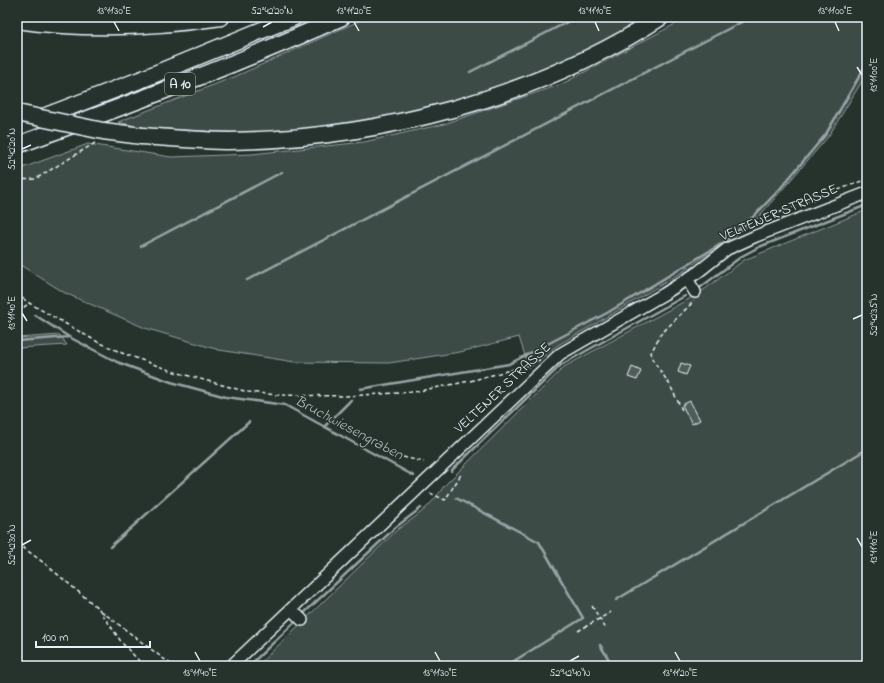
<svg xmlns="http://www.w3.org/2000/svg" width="884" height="683" viewBox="0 0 884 683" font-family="'Indie Flower',sans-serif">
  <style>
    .green { fill: #3e4b47; stroke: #939ea0 }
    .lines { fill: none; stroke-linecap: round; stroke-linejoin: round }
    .stream { stroke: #98a3a5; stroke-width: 2.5 }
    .building { fill: #505c59; stroke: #e8f1f8 }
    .minor-casing { stroke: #e8f1f8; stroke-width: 14 }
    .highway-casing { stroke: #e8f1f8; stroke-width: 19 }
    .path { stroke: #e8f1f8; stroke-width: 1.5; stroke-dasharray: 4 3; stroke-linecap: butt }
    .minor { stroke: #26332d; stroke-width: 11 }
    .highway { stroke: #26332d; stroke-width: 16 }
    .highway-bridge-casing { stroke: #e8f1f8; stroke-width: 19; stroke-linecap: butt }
    .highway-bridge { stroke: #26332d; stroke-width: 16 }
    .ticks { fill: none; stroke: #e8f1f8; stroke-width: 1.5 }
    .labels { text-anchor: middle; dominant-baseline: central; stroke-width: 3; stroke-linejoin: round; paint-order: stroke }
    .shield { fill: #26332d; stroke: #aeb8bb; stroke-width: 1 }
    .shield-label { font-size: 13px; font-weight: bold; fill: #e8f1f8 }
    .street-label { font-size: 14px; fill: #e8f1f8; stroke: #26332d }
    .water-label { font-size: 15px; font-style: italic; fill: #b3bdc0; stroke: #26332d }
    .neatline { fill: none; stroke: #e8f1f8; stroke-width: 1.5 }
    .ticks-label { font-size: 10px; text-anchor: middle; fill: #e8f1f8 }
  </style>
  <rect width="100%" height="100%" fill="#26332d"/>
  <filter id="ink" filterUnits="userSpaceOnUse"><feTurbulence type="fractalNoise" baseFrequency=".025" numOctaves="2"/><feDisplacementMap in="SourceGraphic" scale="8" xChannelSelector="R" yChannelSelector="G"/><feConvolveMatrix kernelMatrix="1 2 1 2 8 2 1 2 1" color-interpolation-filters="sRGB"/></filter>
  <g filter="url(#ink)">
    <path class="green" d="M368,17H644L600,45L523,78L465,97L399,115L308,129L246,133L145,128L118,122L234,77Z
      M686,17H867V73L828,137L755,221L681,273L607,317L558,345L529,368L519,337L460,352L389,363L295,362L219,350L145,328L65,293L17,263V170L88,144L171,157L252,154L364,142L444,124L562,84L679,22Z
      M867,210V666H257L398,529C419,515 430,507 444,486L564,367L687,300L705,289L744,260Z
      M60,335L67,345L17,348V338Z"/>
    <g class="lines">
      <path class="stream" d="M470,72L577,17
        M141,246L282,172
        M247,280L751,17
        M701,287L742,256L759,247L867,205
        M17,303H18
        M35,315L69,337L117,362L171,382L226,397L285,405L414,476
        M17,341L69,337
        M360,389L509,364L607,313L726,241L753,217L779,190L826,134L867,63
        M324,427L351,400
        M451,471L561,365L685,296
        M456,498L539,542L583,618L506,666
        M110,547L249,422
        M616,600L867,449
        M303,614L396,527L421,508
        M600,645L613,666
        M249,666L296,621"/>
    </g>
    <path class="building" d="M681,363L690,366L686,375L678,372Z
      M632,367L641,371L637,380L628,377Z
      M690,401L700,420L692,424L682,405Z"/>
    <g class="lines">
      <g class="minor-casing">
        <path id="minor" d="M687,279L695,292
          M291,609L302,620
          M231,666L560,354L664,294L698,272L727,249L756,236L867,193"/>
      </g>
      <g class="highway-casing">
        <path id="highway" d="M17,20C84,30 154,27 221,17
          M17,127L145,78L294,17
          M142,136C171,138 201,141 230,141C378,139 536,98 661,17
          M17,145C126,106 236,65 342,17"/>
      </g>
      <path class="path" d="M17,180L35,179L42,175L95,143
        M755,226L765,218L867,179
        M17,294L29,303L96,341L122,353L175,372L248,392L277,395L346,396L414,392L470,381L525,366L540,360
        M17,309L23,308L29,303
        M682,410L670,385L655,363L651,353L660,335L694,301
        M403,457L424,462
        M430,493L445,500L462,473
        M17,543L44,563L99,609L122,643L144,666
        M592,606L606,629
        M101,611L173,666
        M578,631L611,612
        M218,666L222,662"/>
      <use href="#minor" class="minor"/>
      <use href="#highway" class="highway"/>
      <g class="highway-bridge-casing">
        <path id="highway-bridge" d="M17,113L103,131L142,136"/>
      </g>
      <use href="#highway-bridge" class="highway-bridge"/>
    </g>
  </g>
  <path class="ticks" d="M114,22L119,31M354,22L359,31M595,22L599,31M835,22L839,31M263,27L272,22M857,67L862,75M22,149L31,145M22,313L27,321M853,319L862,315M857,538L862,547M22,545L31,540M195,652L200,661M435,652L440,661M675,652L680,661M570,661L579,656"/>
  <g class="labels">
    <rect class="shield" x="165" y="73" width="30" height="22" rx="3"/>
    <g class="shield-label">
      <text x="180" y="84">A 10</text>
    </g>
    <g class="street-label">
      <text transform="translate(779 213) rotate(-23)">VELTENER STRASSE</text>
      <text transform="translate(503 388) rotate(-43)">VELTENER STRASSE</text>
    </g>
    <g class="water-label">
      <text transform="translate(349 428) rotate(28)">Bruchwiesengraben</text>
    </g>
  </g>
  <rect width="884" height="683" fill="none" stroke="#26332d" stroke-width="44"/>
  <path d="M36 641v6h114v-6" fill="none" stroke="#e8f1f8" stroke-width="2"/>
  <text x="42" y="641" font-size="12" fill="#e8f1f8" stroke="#26332d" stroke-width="3" paint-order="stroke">100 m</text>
  <rect x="22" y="22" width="840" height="639" class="neatline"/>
  <g class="ticks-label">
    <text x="114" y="14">13°11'30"E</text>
    <text x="272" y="14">52°42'20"N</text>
    <text x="354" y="14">13°11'20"E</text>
    <text x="595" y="14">13°11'10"E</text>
    <text x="835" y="14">13°11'00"E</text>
    <text transform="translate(873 75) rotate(-90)" y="4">13°11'00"E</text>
    <text transform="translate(11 149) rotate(-90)" y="4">52°42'20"N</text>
    <text transform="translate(11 313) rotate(-90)" y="4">13°11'40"E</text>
    <text transform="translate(873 315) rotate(-90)" y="4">52°42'35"N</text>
    <text transform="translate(11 545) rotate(-90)" y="4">52°42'30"N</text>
    <text transform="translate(873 547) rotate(-90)" y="4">13°11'10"E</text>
    <text x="200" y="676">13°11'40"E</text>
    <text x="440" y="676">13°11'30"E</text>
    <text x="570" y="676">52°42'40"N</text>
    <text x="680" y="676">13°11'20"E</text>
  </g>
</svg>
